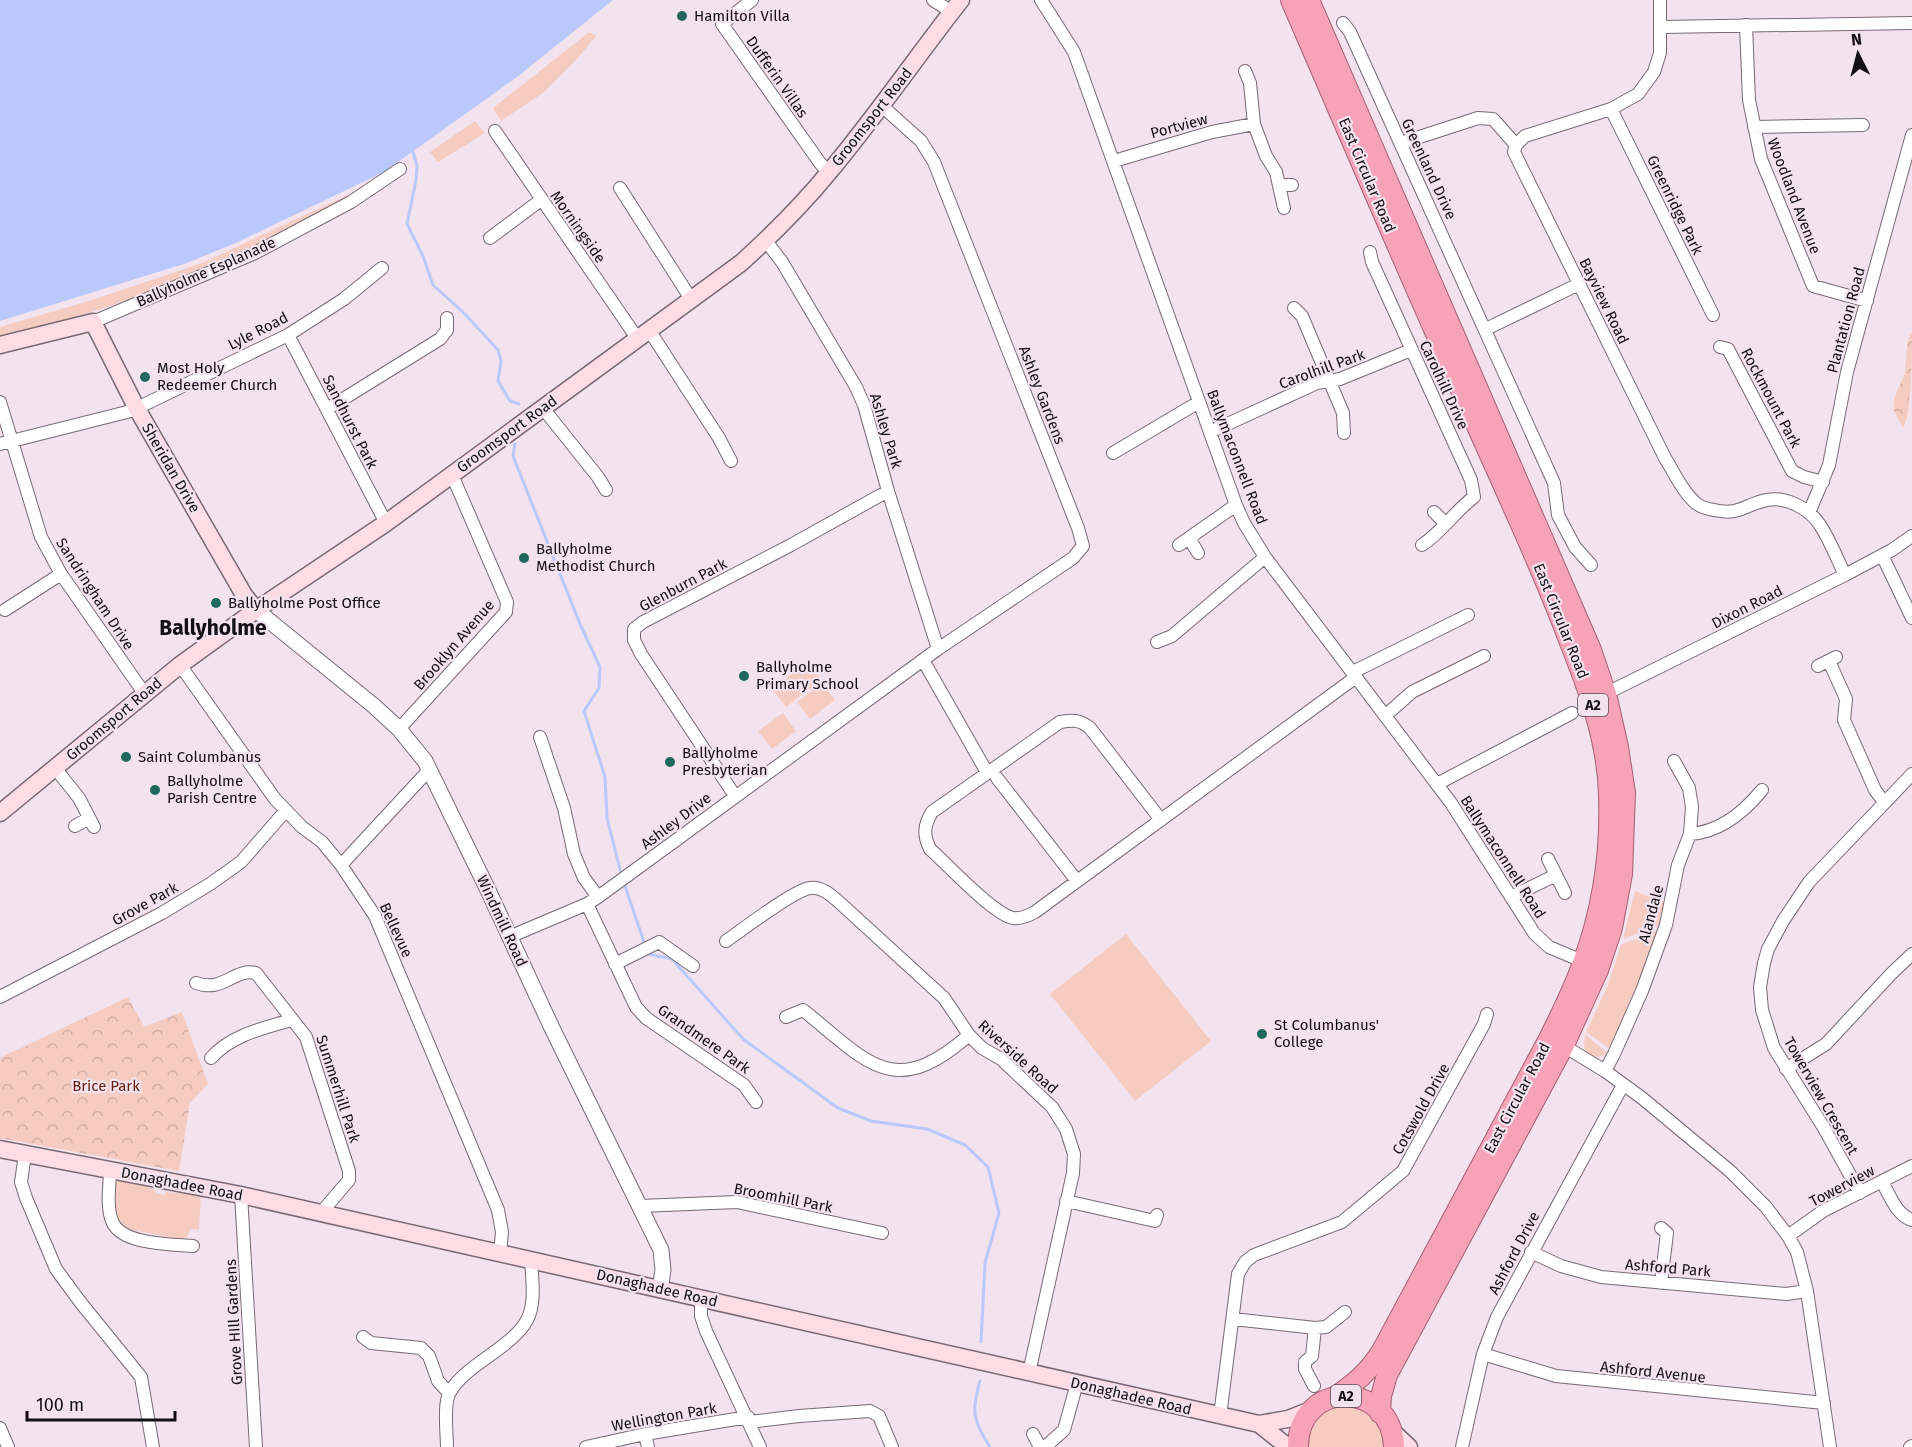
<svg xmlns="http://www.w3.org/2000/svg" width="1912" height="1447" viewBox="0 0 1912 1447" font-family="'Fira Sans',sans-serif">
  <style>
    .grass { fill: #f6ccc1 }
    .forest { fill: url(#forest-crowns) }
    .water { fill: #bac9fc }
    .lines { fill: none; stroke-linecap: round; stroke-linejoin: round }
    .stream { stroke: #bac9fc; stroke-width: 3 }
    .minor-casing { stroke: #776a74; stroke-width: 14 }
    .tertiary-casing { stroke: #776a74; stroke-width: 17 }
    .secondary-casing { stroke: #776a74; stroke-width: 19 }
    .trunk-casing { stroke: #a56073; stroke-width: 22 }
    .minor { stroke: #fff; stroke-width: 12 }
    .tertiary { stroke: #fff; stroke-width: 15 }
    .secondary { stroke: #fcdce5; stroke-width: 16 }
    .trunk { stroke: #f6a2b8; stroke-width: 20 }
    .poi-dot { fill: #20685e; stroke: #f2e3ee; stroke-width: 2 }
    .labels { text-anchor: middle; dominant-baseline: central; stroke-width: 4.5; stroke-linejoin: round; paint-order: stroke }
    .shield { fill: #f2e3ee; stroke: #564f54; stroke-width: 1.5 }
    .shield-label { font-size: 14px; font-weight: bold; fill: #130f12 }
    .poi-label { font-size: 15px; fill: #130f12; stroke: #f2e3ee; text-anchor: start }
    .street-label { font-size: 15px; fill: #130f12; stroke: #f2e3ee }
    .park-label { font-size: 15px; fill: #631d0e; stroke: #f2e3ee }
    .district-label { font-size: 21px; font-weight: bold; fill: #130f12; stroke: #f2e3ee }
  </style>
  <defs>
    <pattern id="forest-crowns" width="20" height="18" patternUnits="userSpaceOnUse" patternTransform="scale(1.5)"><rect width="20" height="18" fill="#f6ccc1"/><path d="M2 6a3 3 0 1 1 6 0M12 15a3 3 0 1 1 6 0" fill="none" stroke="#d2aea5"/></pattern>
  </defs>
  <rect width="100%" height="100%" fill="#f2e3ee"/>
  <path class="grass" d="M588,33H592L596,36L576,60L543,93L501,121L493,108Z
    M475,121L485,133L438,162L430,152Z
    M361,189C250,257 126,307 0,338V327L92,300L202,263Z
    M808,662L821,680L786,707L772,689Z
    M822,683L835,700L810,719L797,702Z
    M783,713L796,731L772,749L758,731Z
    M1635,891L1666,903L1661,925L1623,939Z
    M1660,929L1641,981L1610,1049L1586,1032L1608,985L1621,945Z
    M1126,934L1211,1041L1135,1101L1050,994Z
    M1585,1035L1608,1053C1599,1059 1589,1058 1584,1048Z
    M118,1181L146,1186L155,1190V1193L165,1195L166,1192L201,1195L199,1230L191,1229L187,1237L179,1239L127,1229C112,1219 110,1198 116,1182Z
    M1340,1406C1365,1406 1383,1422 1384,1447H1307C1311,1425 1316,1412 1340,1406Z"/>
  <path class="forest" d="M1912,333C1912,354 1912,414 1903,428L1894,411V399L1905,373L1908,339Z
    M128,997L144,1027L182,1012L208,1084L190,1103L179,1171L0,1138V1058Z"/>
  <path class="water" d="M0,0H613L517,77L384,172L238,242L187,263L0,321Z"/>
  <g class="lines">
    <path class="stream" d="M413,152L417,166L416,180L407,224L423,256L433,285L463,312L498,350L501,361L498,381L510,401L519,404
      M515,444L513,456L580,624L600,667L599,688L584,711L605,777L607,818L622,877
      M624,883L645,945
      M647,951L648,954L672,959L743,1039L838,1108L871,1121L927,1129L965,1145L988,1167L999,1213L985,1263L981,1342
      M980,1381C971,1411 973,1421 990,1447"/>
    <g class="minor-casing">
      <path id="minor" d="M752,0L722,24L820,163L829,173
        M933,0L952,12
        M1041,0L1074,52L1236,505L1244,523L1265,557L1451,803L1534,933L1549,947L1587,963
        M1660,0V53L1654,72L1638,94L1611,109L1525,136L1516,145L1514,152L1665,458C1674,472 1683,493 1697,504C1701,507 1708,509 1714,510C1740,516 1745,504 1767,500C1786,496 1810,509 1820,525C1830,540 1837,559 1845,575
        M1343,23L1350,32L1554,483L1558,515L1575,547L1591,565
        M1746,25L1749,100L1761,159L1813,286L1867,301
        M1661,27L1912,23
        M1245,71L1250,83L1254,124L1266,156L1276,172L1284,208
        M1611,109L1713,315
        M1754,127L1863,125
        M495,131L637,338
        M1401,143L1478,118L1493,119L1516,145
        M1114,161L1212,132L1254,124
        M1280,185H1292
        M620,188L691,299
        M490,238L541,200
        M766,241L782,262L856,387L864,405L888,491L938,649
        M1370,252L1372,262L1471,480L1474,497C1455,511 1442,532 1422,545
        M1294,308L1302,316L1343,413L1344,433
        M93,322L255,253L351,202L400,169
        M1486,329L1579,284
        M649,330L719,438L731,461
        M288,335L386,523
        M1720,347L1728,349L1792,471L1804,477L1823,482
        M0,402L41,537L61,574L144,693
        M542,407L598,477L606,490
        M327,409L440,339L447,330V318
        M1210,432L1317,383L1340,379L1411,350
        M0,444L131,411L288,335L344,299L382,268
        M1113,453L1199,402
        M1434,512L1445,523
        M1809,513L1829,465L1847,372L1912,135
        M1189,538L1198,553
        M1179,545L1236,505
        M1882,555L1912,618
        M5,610L61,574
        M1157,642L1172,636L1265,557
        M923,660L985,769L989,771
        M1829,661L1846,699L1844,720L1875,790L1884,802
        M180,665L275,799L302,827L322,842L341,865L375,916L498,1210L502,1232L500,1253
        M1818,666L1836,657
        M1353,672L1468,615
        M1601,696L1845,575L1892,550L1912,536
        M1386,715L1412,692L1484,656
        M399,729L506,612L507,602L452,475
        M540,737L564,808L574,854L584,878L598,897
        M55,768L79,798L94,827
        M997,778L1077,881
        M1437,784L1572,713
        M735,796L641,654L634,640V629L643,622L791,545L888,491
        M1161,820L1090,728C1079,719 1072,720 1060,722L932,812C924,825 923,835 930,849C947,864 993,914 1013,918C1021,919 1028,916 1035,912L1356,677
        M75,826L89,818
        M1690,834C1720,832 1744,812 1762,790
        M1548,859L1565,893
        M341,865L429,770
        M1511,897L1556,875
        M587,904L636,1007L646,1018L744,1085L756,1102
        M509,937L587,904L598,897L938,649L1073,558L1083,546L1078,528L934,162L921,141L882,106
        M726,941C742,930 794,890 810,888C821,886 831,895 839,902L944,998L969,1035L982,1048L1001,1059L1052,1107L1066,1129L1074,1154L1073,1173L1029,1373
        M615,964L659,942L693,966
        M196,983C224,993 233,968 256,973L306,1037L349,1171V1180L326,1207L324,1214
        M0,997L162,913L210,884L241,862L281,816L287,812
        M786,1017L803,1010C867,1061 893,1102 969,1035
        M1559,1043L1605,1071L1642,1098L1730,1171L1766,1207L1788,1236L1797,1252L1807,1291L1830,1447
        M211,1058C231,1035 264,1028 292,1020
        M1786,1069L1826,1044L1891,974L1912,954
        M1605,1071L1614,1054L1642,991L1666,925L1678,865L1690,834L1692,807L1689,788L1674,761
        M25,1154L21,1182L26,1198L56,1269L81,1303L141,1377L153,1447
        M110,1169C110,1185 106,1205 112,1221C121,1245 171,1244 193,1246
        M1882,1182C1890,1195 1896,1215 1912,1220
        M1860,1193L1824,1128L1774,1048L1762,1010L1760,987L1764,963L1768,949L1783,921L1809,882L1912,774
        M241,1195L256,1447
        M1066,1201L1155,1221L1157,1215
        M640,1206L737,1202L882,1233
        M1661,1228L1667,1233L1661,1283
        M1788,1236L1823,1211L1912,1166
        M1531,1252L1561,1266L1601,1277L1786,1294L1807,1291
        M701,1298V1316L706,1331L760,1447
        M1233,1319L1315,1328L1326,1327L1345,1312
        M363,1337L371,1343L421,1348L429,1356L438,1381L449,1393
        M1483,1354L1556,1376L1824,1403
        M1314,1386L1305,1369V1362L1312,1356L1315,1328
        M1220,1416L1238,1274L1245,1262L1254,1255L1342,1222L1403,1171L1484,1024L1487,1014
        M750,1422L799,1416L870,1411L879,1416L892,1447
        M0,1428L8,1447
        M645,1434L648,1447
        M1033,1434L1040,1447
        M447,1447C447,1434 443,1403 450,1392C466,1364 512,1348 527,1320C536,1304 532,1278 531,1260
        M586,1447L645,1434L748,1417
        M1045,1447L1064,1430L1077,1383
        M1462,1447L1483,1354L1497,1317L1623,1085
        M1910,1447L1912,1446"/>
    </g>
    <g class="tertiary-casing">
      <path id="tertiary" d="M256,610L374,706L399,729L425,761L488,890L551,1026L661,1250L663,1270L660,1289"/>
    </g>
    <g class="secondary-casing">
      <path id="secondary" d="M0,345L93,322L136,407L244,595L256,610
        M0,813L180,665L256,610L386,523L741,263C772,235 803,204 830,171C876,116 917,56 961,0
        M0,1149L241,1195L1259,1424L1288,1419L1311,1410
        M1259,1424L1288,1447
        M1392,1431L1409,1447"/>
    </g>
    <g class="trunk-casing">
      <path id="trunk" d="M1291,0C1354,145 1416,291 1481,435C1511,503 1543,570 1569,640C1589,690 1608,742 1609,796C1611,852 1603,907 1584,960C1575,987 1562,1012 1550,1037L1382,1351C1368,1372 1356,1383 1335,1397
        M1309,0L1591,650L1606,694L1618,747L1625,793L1622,874L1612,928L1598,970L1563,1047L1387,1375L1381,1396L1380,1413
        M1298,1447C1298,1379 1392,1380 1394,1447"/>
    </g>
    <use href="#minor" class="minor"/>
    <use href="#tertiary" class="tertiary"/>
    <use href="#secondary" class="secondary"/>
    <use href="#trunk" class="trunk"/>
  </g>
  <g class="poi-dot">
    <circle cx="682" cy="16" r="6"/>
    <circle cx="145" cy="377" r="6"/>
    <circle cx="524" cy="558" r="6"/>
    <circle cx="216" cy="603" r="6"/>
    <circle cx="744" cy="676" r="6"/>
    <circle cx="126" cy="757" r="6"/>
    <circle cx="670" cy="762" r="6"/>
    <circle cx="155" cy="790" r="6"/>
    <circle cx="1262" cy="1034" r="6"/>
  </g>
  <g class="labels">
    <g class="shield">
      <rect x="1578" y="694" width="30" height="22" rx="4.5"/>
      <rect x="1331" y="1385" width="30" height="22" rx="4.5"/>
    </g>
    <g class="shield-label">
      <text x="1593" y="705">A2</text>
      <text x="1346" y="1396">A2</text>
    </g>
    <g class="poi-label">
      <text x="694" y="16">Hamilton Villa</text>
      <text x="157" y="368">Most Holy<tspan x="157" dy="17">Redeemer Church</tspan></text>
      <text x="536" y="549">Ballyholme<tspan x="536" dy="17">Methodist Church</tspan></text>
      <text x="228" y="603">Ballyholme Post Office</text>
      <text x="756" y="667">Ballyholme<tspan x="756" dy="17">Primary School</tspan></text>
      <text x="682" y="753">Ballyholme<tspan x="682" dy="17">Presbyterian</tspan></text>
      <text x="138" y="757">Saint Columbanus</text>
      <text x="167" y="781">Ballyholme<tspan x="167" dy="17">Parish Centre</tspan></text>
      <text x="1274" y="1025">St Columbanus'<tspan x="1274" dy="17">College</tspan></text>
    </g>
    <g class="street-label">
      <text transform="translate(777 77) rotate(55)">Dufferin Villas</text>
      <text transform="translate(872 117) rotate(-52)">Groomsport Road</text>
      <text transform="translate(1179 126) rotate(-15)">Portview</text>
      <text transform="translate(1429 169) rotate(65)">Greenland Drive</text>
      <text transform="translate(1367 175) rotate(67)">East Circular Road</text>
      <text transform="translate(1794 196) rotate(69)">Woodland Avenue</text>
      <text transform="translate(1675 205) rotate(64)">Greenridge Park</text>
      <text transform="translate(578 227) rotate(55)">Morningside</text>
      <text transform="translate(206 272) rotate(-24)">Ballyholme Esplanade</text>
      <text transform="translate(1604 301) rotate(64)">Bayview Road</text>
      <text transform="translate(1846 320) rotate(-75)">Plantation Road</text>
      <text transform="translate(258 331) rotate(-27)">Lyle Road</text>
      <text transform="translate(1322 369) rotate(-20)">Carolhill Park</text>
      <text transform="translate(1444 385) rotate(65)">Carolhill Drive</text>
      <text transform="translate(1042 395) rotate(69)">Ashley Gardens</text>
      <text transform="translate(1771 398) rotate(62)">Rockmount Park</text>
      <text transform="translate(350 422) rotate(63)">Sandhurst Park</text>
      <text transform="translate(886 431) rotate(73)">Ashley Park</text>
      <text transform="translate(507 434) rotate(-36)">Groomsport Road</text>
      <text transform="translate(1237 457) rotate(69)">Ballymaconnell Road</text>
      <text transform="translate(171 468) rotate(60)">Sheridan Drive</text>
      <text transform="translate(683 585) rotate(-28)">Glenburn Park</text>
      <text transform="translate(95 594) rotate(57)">Sandringham Drive</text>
      <text transform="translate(1747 607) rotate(-27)">Dixon Road</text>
      <text transform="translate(1561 621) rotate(68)">East Circular Road</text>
      <text transform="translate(454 645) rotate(-49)">Brooklyn Avenue</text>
      <text transform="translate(114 719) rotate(-40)">Groomsport Road</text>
      <text transform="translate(676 821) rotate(-37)">Ashley Drive</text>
      <text transform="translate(1503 857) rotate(57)">Ballymaconnell Road</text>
      <text transform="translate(145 904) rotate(-29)">Grove Park</text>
      <text transform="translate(1651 914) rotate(-75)">Alandale</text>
      <text transform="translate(502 921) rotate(65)">Windmill Road</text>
      <text transform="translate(396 930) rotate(65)">Bellevue</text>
      <text transform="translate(704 1039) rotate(35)">Grandmere Park</text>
      <text transform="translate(1018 1057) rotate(42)">Riverside Road</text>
      <text transform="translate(338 1089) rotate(72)">Summerhill Park</text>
      <text transform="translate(1821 1096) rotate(60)">Towerview Crescent</text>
      <text transform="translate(1517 1098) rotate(-62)">East Circular Road</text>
      <text transform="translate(1421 1109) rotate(-61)">Cotswold Drive</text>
      <text transform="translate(182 1184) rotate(11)">Donaghadee Road</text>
      <text transform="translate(1842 1186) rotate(-28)">Towerview</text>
      <text transform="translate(783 1198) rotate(11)">Broomhill Park</text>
      <text transform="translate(1514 1253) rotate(-62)">Ashford Drive</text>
      <text transform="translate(1668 1268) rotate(5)">Ashford Park</text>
      <text transform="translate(657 1288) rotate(13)">Donaghadee Road</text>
      <text transform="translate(234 1322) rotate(-93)">Grove HIll Gardens</text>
      <text transform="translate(1653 1372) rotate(6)">Ashford Avenue</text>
      <text transform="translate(1131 1396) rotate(13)">Donaghadee Road</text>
      <text transform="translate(664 1417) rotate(-10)">Wellington Park</text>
    </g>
    <g class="park-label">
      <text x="106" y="1086">Brice Park</text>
    </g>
    <g class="district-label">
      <text x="213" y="628">Ballyholme</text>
    </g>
  </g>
  <g transform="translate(1858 54) rotate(354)" stroke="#f2e3ee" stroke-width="4.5" paint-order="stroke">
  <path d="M0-4.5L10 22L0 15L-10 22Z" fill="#130f12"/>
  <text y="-9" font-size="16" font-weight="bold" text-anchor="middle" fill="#130f12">N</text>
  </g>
  <path d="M27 1411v9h148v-9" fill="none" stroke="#130f12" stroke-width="3"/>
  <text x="36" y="1411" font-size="18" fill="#130f12" stroke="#f2e3ee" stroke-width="4.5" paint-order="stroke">100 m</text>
</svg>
